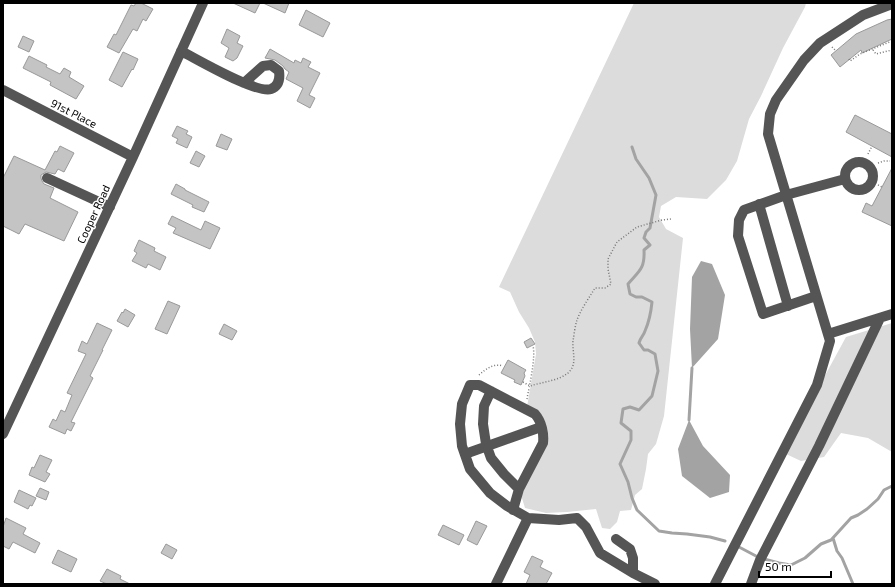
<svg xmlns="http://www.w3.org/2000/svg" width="895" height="587" viewBox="0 0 895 587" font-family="'Exo 2',sans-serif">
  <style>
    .green { fill: #dcdcdc }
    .water { fill: #a3a3a3 }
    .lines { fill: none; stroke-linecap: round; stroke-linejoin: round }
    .stream { stroke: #a3a3a3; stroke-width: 3 }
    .building { fill: #c4c4c4; stroke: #999 }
    .path { stroke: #777; stroke-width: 1.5; stroke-dasharray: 1 2; stroke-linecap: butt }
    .minor { stroke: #555; stroke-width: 10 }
    .labels { text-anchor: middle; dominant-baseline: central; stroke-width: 3; stroke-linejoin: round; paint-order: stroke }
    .street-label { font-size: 11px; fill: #000; stroke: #fff }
  </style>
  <rect width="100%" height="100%" fill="#fff"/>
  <path class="green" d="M634,3H806L805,7L783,48L761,96L749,119L737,161L726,180L707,199L676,197L661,206L659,217L666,229L683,238L664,416L656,444L648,454L646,469L642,489L635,495L631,510L620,511L617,522L610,529L602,528L596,509L567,512L546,513L525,508L521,495L547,432L527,407L536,354L535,342L529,328L519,312L510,292L499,287Z
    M892,323V452L868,438L841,433L824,457L801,461L786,454L822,381L846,337Z"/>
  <path class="water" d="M701,261L712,264L725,295L718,339L692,368L690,329L692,277Z
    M689,420L703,446L730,475L729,492L710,498L682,476L678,449Z"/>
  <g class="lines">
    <path class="stream" d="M632,147L636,159L649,178L656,195L650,228L646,232L644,238L650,245L644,250C645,269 639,271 628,284L630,294L636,297H642L652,302C651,312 649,322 645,331C643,337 641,336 639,343L644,350H648L655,354L658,371L652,396L639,410L630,407L623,409L621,423L631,431V440L620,464L628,482L632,498L637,510L659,531L672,533L687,534L710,537L725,541
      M689,420L692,368
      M833,538L837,551L842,558L853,584
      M739,547L756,556
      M764,559L779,563L791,565L805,558L821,544L831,540L851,518L858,515L867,509L878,499L884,490L892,486"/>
  </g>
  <path class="building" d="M136,3H141L153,9L146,21L143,19L137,31L133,29L119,53L107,47L114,34L116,35L131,5L134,6Z
    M233,3H260L255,13Z
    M263,3H289L285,13Z
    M306,10L330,23L323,37L299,25Z
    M892,19V39L862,53L861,50L840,67L831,55L856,34L887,20Z
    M227,29L240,36L237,43L243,46L237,58L233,61L225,57L229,48L221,43Z
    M23,36L34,41L29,52L18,47Z
    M270,49L294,63L295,60L301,63L303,58L311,62L308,67L320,73L309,95L315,98L310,108L297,101L303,88L286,79L289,72L285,69L283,66L275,60L265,58Z
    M123,52L138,59L133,70L132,69L122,87L109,80Z
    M29,56L47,65L46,67L60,74L64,68L71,72L69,77L84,86L76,99L50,85L51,82L23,68Z
    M855,115L892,134V157L846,132Z
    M177,126L188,131L186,134L192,137L187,148L176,143L178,139L172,136Z
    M221,134L232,139L227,150L216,146Z
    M60,146L74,153L64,172L58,169L55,174L46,172L41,175V178L42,181L44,184L54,188L50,198L78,212L64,241L25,224L19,234L3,226V178L14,156L45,170L55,151L57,152Z
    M196,151L205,156L199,167L190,163Z
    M892,168V226L862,212L866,203L872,206Z
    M176,184L185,189V190L209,202L204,212L192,207L193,205L171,194Z
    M172,216L201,230L205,221L220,228L210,249L173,233L176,228L168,224Z
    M139,240L155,248L154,251L166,257L160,270L148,264L146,268L132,261L137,253L134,251Z
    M168,301L180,306L167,334L155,329Z
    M125,309L135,315L128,327L117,321L122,312L123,313Z
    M97,323L112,330L102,350H103L90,376L93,378L71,422L75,423L71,431L67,429L65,434L49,427L53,419L56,421L61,410L65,412L72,395L67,393L86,354L78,351L82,341L87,344Z
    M224,324L237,331L232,340L219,334Z
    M531,338L535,344L527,348L524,342Z
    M508,360L526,370L524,373L525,376L521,385L514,382L515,380L501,373Z
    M40,455L52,460L46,472L50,474L45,482L29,475L32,467L34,468Z
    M40,488L49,492L46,500L36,496Z
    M19,490L36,498L32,506L30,505L28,509L14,502Z
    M6,518L26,528L23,534L40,543L35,553L13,542L9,549L3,546V527Z
    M476,521L487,526L477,545L467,540Z
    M443,525L464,535L459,545L438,535Z
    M166,544L177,550L172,559L161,553Z
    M58,550L77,559L71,572L52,563Z
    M532,556L543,561L540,567L552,573L546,584H526L530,575L524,572Z
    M107,569L121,576L120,579L130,584H107L100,581Z"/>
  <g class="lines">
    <path class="path" d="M832,47L836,51
      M873,50L876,54L892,50
      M849,59L850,61L860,54L892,41
      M868,154L872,146
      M878,163L884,161H890
      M878,185L882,187
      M479,375C486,369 493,363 503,366
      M523,382L530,386C542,382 558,381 568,373C578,364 572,353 573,341C574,335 575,326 577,320C581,309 589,298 595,288H605L611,284L608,269V259L617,242L637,227L662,220L671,219
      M527,399C529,387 536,358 533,346"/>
    <path class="minor" d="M181,51C197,59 256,94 271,89C279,86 280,78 279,71L271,65L263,66L244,83
      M3,90L133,157
      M845 176a14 14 0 1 1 28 0a14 14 0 1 1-28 0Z
      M47,178L110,207
      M759,204L788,306
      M816,296L763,314L738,236L739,220L744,210L786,195L845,179
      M828,334L892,314
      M491,391L484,406L483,424L486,444L491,458L504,474L519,489
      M3,434L133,157L203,3
      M465,454L541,427
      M513,510L519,489L543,443C544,434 542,422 535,414L479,385H470L462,404L460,424L462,446L470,469L490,493L507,506L528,518L559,520L577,518L586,527L600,553L633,573L655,584
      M616,539L630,549L633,558V573
      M496,584L528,518
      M715,584L817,385L830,341L768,134L770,114L776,100L804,60L820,43L863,15L892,4
      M751,584L760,560L819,446L880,318"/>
  </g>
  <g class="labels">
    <g class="street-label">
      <text transform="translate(74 113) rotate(27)">91st Place</text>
      <text transform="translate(93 214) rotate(-65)">Cooper Road</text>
    </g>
  </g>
  <rect width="895" height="587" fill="none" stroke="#000000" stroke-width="8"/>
  <path d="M759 571v6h72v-6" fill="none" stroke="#000000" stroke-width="2"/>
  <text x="765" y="571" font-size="12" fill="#000000" stroke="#ffffff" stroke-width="3" paint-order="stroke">50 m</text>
</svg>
